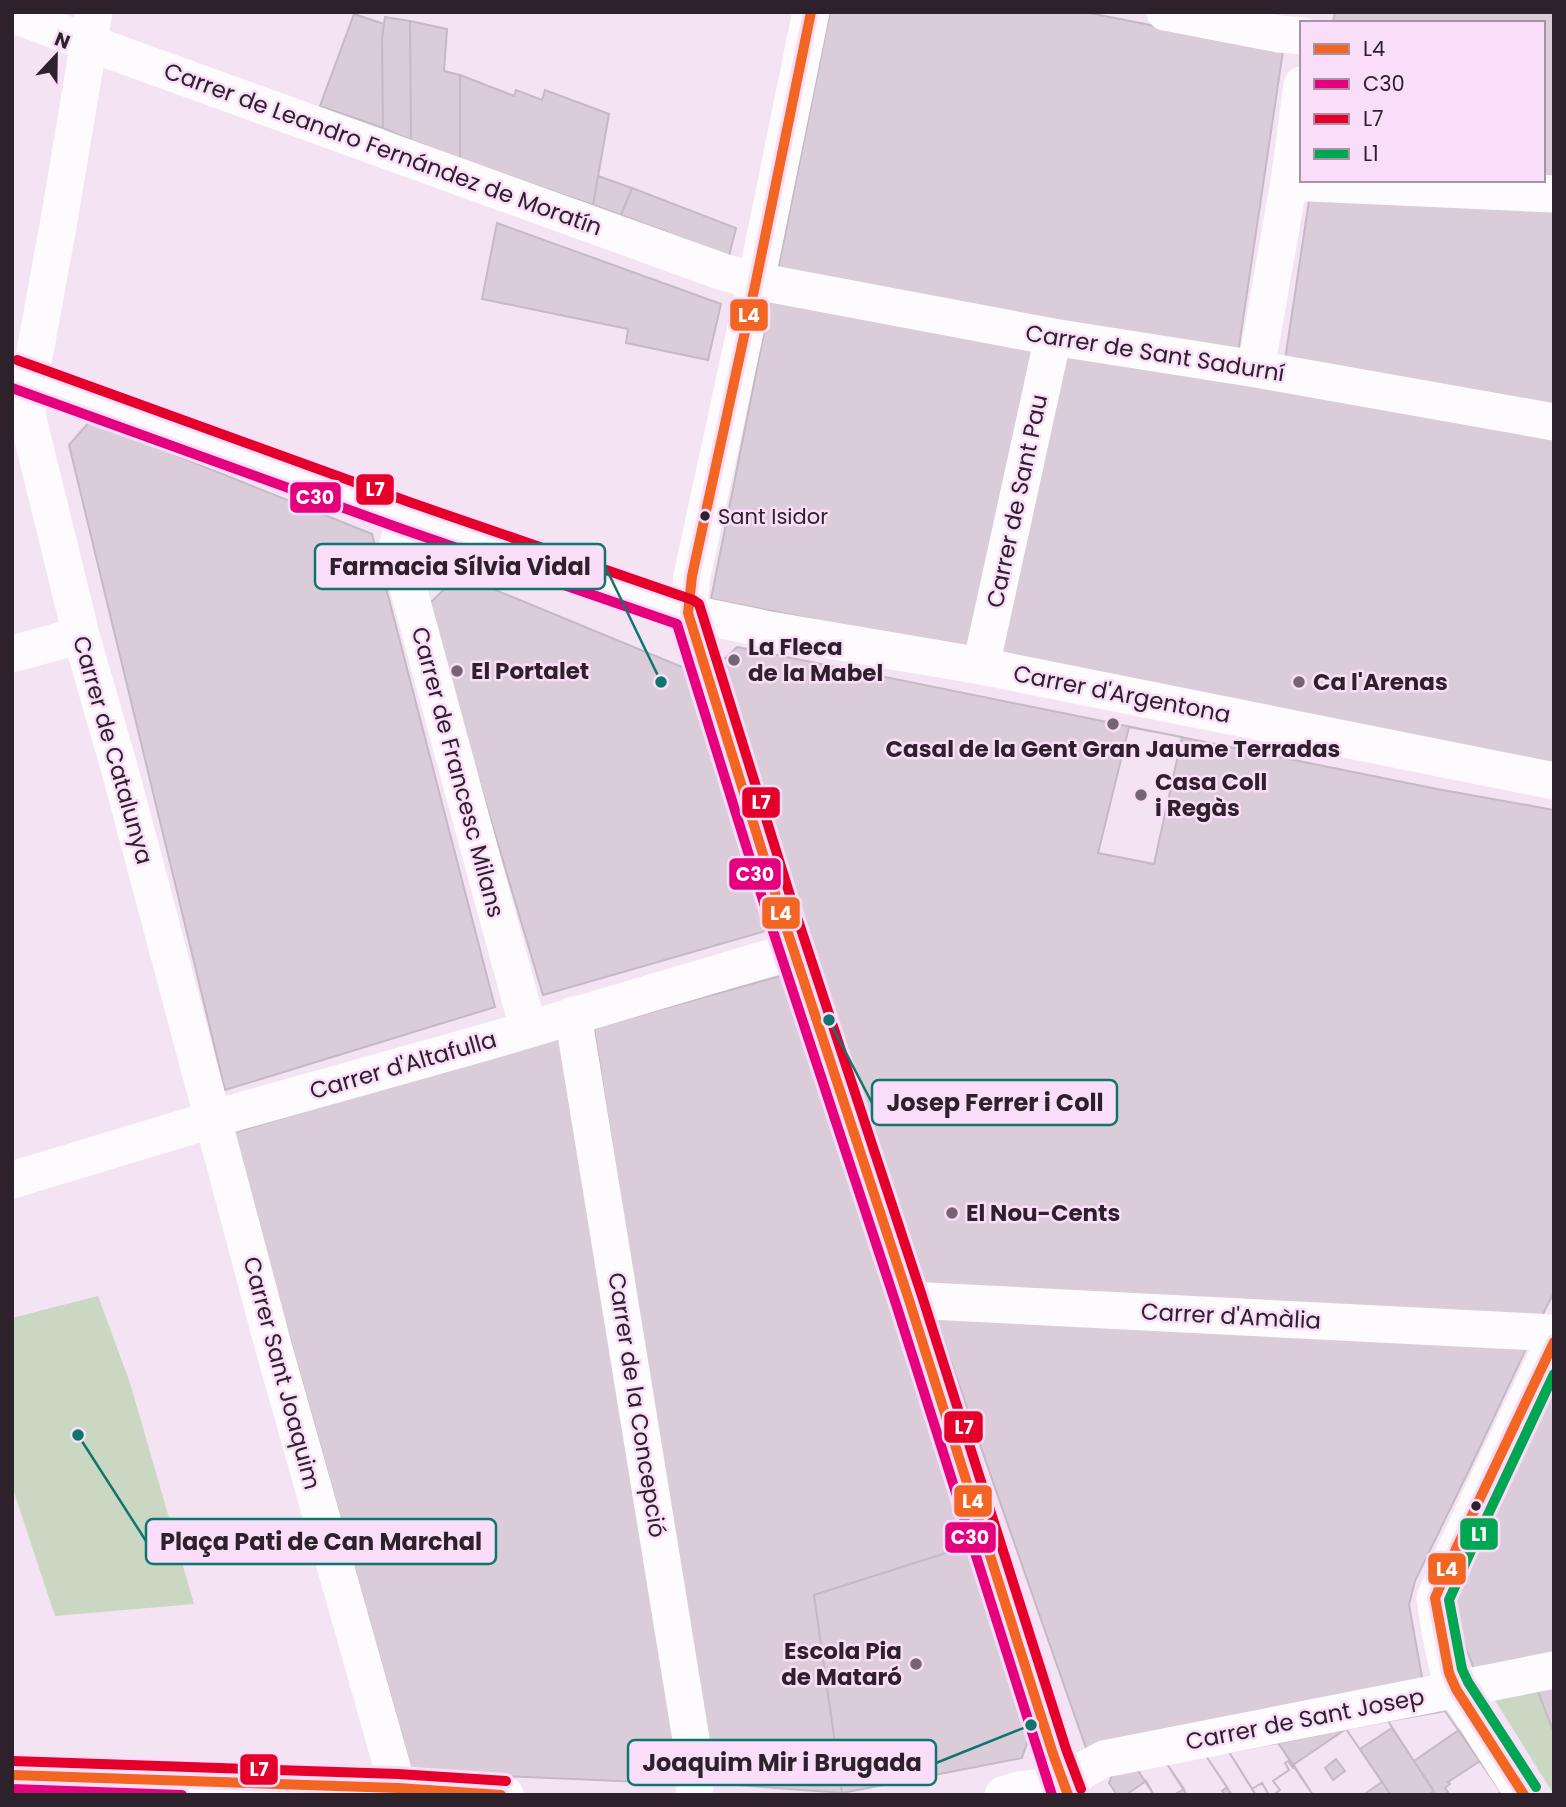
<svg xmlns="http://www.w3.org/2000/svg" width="1566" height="1807" viewBox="0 0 1566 1807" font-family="Poppins,sans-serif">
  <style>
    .green { fill: #cad7c2 }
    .building { fill: #dacdd9; stroke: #c5b9c5; stroke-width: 2; fill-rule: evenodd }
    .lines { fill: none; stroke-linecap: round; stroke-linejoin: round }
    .street { stroke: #fdfbfd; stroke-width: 37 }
    .bus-1-casing { stroke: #faddf9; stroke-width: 16 }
    .bus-2-casing { stroke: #faddf9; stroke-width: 16 }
    .bus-3-casing { stroke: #faddf9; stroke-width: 16 }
    .bus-4-casing { stroke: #faddf9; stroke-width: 16 }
    .bus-1 { stroke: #f26522; stroke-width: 10 }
    .bus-2 { stroke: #e5007d; stroke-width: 10 }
    .bus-3 { stroke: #e4002b; stroke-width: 10 }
    .bus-4 { stroke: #00a651; stroke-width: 10 }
    .bus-dot { fill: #2d222c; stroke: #faddf9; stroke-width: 2.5 }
    .poi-dot { fill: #736672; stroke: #faddf9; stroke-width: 2.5 }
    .labels { text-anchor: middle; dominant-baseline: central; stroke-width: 5; stroke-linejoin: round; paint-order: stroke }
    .bus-label { font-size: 21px; fill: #2d222c; stroke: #faddf9; text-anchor: start }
    .street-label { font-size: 23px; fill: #2d222c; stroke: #faddf9 }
    .poi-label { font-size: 23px; font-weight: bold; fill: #2d222c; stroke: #faddf9; text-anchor: start }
    .leader { fill: none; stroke: #0f766e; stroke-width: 2.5 }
    .callout-dot { fill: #0f766e; stroke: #faddf9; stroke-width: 2.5 }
    .callout { fill: #faddf9; stroke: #0f766e; stroke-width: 2.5 }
    .callout-label { font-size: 24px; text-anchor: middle; font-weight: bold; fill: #2d222c }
    .line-badge { stroke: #faddf9; stroke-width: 2.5 }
    .badge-label { font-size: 19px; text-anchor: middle; font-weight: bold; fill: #fff }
  </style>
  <rect width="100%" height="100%" fill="#f4e3f3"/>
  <path class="green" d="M98,1296L130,1383L194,1604L55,1616L12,1486V1318Z
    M1537,1689L1554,1733V1795L1493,1697Z"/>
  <path class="building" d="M830,12H1084L1283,51L1238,353L778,270Z
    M1335,12H1554V178H1543V23H1333Z
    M354,14L384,24L382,39L383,128L320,106Z
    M385,17L410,21L411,140L383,128L382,39Z
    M410,21L447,29L444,71L460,75V159L411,140Z
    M460,75L514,96L516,90L542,100L545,90L609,114L593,205L460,159Z
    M598,176L632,188L621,215L593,205Z
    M632,188L736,228L729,256L621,215Z
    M1310,194L1554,204V407L1285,360Z
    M497,223L721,304L708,360L626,343L628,329L482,299Z
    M772,293L1040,346L968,650L711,599Z
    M1062,348L1554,434V764L992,655Z
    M90,421L372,534L495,1007L225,1090L69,445Z
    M459,575L687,669L769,930L543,995L427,606Z
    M737,647L1437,789L1554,810V1292L1539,1322L923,1286L749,758L723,660Z
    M1129,727L1182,737L1154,864L1098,853Z
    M784,975L971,1545L814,1595L842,1793L711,1783L594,1028Z
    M565,1034L687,1784L412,1772L232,1133Z
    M935,1316L1526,1349L1472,1464L1415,1581L1409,1605L1422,1677L1420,1683L1086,1748Z
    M1554,1377V1653L1474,1669L1461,1635L1455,1593Z
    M971,1545L1030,1734L1022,1758L842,1793L814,1595Z
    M1554,1685V1733L1537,1689Z
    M1445,1711L1501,1792L1496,1795H1436L1388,1721Z
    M1445,1711L1503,1795H1436L1388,1721Z
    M1388,1721L1436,1795H1391L1346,1729Z
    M1388,1721L1436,1795H1391L1346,1729Z
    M1392,1728L1434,1791L1428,1795H1391L1360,1749Z
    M1346,1729L1382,1782L1363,1795H1313L1293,1765ZM1336,1759L1345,1771L1333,1780L1325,1768Z
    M1346,1729L1391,1795H1313L1278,1743Z
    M1459,1730L1480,1761L1448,1782L1450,1784L1445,1788L1448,1792L1443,1795H1436L1414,1761Z
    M1278,1743L1295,1767L1293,1768L1288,1761L1285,1763L1289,1770L1273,1781L1280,1790L1273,1795H1269L1262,1783L1252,1789L1229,1752Z
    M1278,1743L1313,1795H1256L1229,1752Z
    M1229,1752L1256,1795H1232L1206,1756Z
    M1229,1752L1256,1795H1232L1206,1756Z
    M1206,1756L1227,1787L1222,1791L1225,1795H1187L1167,1764Z
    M1206,1756L1232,1795H1187L1167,1764Z
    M1288,1761L1293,1768L1295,1767L1313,1795H1273L1280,1790L1273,1781L1289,1770L1285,1763Z
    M1167,1764L1184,1789L1177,1793L1179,1795H1154L1137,1769Z
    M1167,1764L1187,1795H1154L1137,1769Z
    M1137,1769L1154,1795H1117L1109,1783L1113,1773Z
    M1146,1781L1154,1795H1126Z
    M1262,1783L1269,1795H1256L1252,1789Z"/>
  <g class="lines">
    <path class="street" d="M94,12L58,226L30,379L27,415L81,635L119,767L273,1345L398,1788V1795
      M811,12L756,281L692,576L688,613L780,909L909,1300L1053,1754C1059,1768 1061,1782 1068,1795
      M1165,12L1279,34L1302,36
      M12,14L89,43L723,272L756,281L1053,337L1256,369L1554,422
      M1289,182L1554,194
      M1256,369L1289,182L1302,85
      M12,373L407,516L688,613L770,630L981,666L1554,781
      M407,516L397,547L528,1028
      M12,654L81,635
      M981,666L1053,337
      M573,1015L696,1770L694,1795
      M12,1180L237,1112L486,1042L776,956L793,949
      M909,1300L1554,1333
      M12,1775L398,1788L505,1795
      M1063,1785L1085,1769L1104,1759L1554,1670
      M1003,1795L1019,1790L1063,1785
      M1524,1795L1456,1689L1449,1673L1440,1631L1435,1598L1456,1549L1554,1341"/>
    <g class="bus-1-casing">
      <path id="bus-1" d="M811,12L756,281L692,576L688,613L780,909L909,1300L1053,1754L1068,1795
        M12,1775L398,1788L501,1795
        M1524,1795L1456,1689L1449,1673L1435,1598L1456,1549L1554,1342"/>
    </g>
    <g class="bus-2-casing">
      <path id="bus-2" d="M12,388L402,529L677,624L767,913L896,1304L1052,1795
        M12,1789L182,1795"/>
    </g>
    <g class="bus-3-casing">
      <path id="bus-3" d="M17,360L412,503L693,600L699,604L793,905L922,1296L1066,1749L1081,1789
        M12,1761L398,1774L506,1781"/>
    </g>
    <g class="bus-4-casing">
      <path id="bus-4" d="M1536,1787L1468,1682L1462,1669L1449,1600L1469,1555L1554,1374"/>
    </g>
    <use href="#bus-1" class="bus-1"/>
    <use href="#bus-2" class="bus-2"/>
    <use href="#bus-3" class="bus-3"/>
    <use href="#bus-4" class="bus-4"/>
  </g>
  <g class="bus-dot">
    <circle cx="705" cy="516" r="6"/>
    <circle cx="1476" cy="1506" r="6"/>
  </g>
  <g class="poi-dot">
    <circle cx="734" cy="660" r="7"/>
    <circle cx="457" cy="671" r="7"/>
    <circle cx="1299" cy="682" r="7"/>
    <circle cx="1113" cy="724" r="7"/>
    <circle cx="1141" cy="795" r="7"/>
    <circle cx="952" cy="1213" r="7"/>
    <circle cx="916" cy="1664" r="7"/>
  </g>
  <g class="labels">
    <g class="bus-label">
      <text x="718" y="516">Sant Isidor</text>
    </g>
    <g class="street-label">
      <text transform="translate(383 149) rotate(20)">Carrer de Leandro Fernández de Moratín</text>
      <text transform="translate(1155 353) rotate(9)">Carrer de Sant Sadurní</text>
      <text transform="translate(1017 501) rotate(-78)">Carrer de Sant Pau</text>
      <text transform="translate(1122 694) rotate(11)">Carrer d'Argentona</text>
      <text transform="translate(113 750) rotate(74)">Carrer de Catalunya</text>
      <text transform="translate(458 772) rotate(75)">Carrer de Francesc Milans</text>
      <text transform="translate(403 1065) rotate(-16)">Carrer d'Altafulla</text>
      <text transform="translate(1231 1316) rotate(3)">Carrer d'Amàlia</text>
      <text transform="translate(282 1373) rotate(75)">Carrer Sant Joaquim</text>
      <text transform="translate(637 1405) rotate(81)">Carrer de la Concepció</text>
      <text transform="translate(1305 1719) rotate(-11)">Carrer de Sant Josep</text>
    </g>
    <g class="poi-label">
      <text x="748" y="647">La Fleca<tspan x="748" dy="26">de la Mabel</tspan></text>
      <text x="471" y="671">El Portalet</text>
      <text x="1313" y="682">Ca l'Arenas</text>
      <text x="1113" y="749" text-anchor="middle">Casal de la Gent Gran Jaume Terradas</text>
      <text x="1155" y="782">Casa Coll<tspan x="1155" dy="26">i Regàs</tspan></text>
      <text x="966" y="1213">El Nou-Cents</text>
      <text x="902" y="1651" text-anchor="end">Escola Pia<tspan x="902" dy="26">de Mataró</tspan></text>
    </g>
  </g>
  <path class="leader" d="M661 682L605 566M829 1020L872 1103M78 1435L146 1541M1031 1725L936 1763"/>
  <g class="callout-dot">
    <circle cx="661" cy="682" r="7"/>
    <circle cx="829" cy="1020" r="7"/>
    <circle cx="78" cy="1435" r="7"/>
    <circle cx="1031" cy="1725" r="7"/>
  </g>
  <g class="callout">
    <rect x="315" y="544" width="290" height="45" rx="7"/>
    <rect x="872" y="1080" width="245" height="45" rx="7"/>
    <rect x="146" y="1519" width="350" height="45" rx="7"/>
    <rect x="628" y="1740" width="308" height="45" rx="7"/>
  </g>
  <g class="callout-label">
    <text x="460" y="575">Farmacia Sílvia Vidal</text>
    <text x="995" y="1111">Josep Ferrer i Coll</text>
    <text x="321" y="1550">Plaça Pati de Can Marchal</text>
    <text x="782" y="1771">Joaquim Mir i Brugada</text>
  </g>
  <g class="line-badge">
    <rect x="729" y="298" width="40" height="34" rx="7" fill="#f26522"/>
    <rect x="355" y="473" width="40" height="33" rx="7" fill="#e4002b"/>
    <rect x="289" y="481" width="53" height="33" rx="7" fill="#e5007d"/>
    <rect x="741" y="786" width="40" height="33" rx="7" fill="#e4002b"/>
    <rect x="728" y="857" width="54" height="34" rx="7" fill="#e5007d"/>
    <rect x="761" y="896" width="40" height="34" rx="7" fill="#f26522"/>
    <rect x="943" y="1410" width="41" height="34" rx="7" fill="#e4002b"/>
    <rect x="953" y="1484" width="40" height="34" rx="7" fill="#f26522"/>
    <rect x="1459" y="1517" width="40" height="34" rx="7" fill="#00a651"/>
    <rect x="944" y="1521" width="53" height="33" rx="7" fill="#e5007d"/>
    <rect x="1427" y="1552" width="40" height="34" rx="7" fill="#f26522"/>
    <rect x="239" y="1753" width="40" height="33" rx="7" fill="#e4002b"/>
  </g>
  <g class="badge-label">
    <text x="749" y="322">L4</text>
    <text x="375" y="496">L7</text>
    <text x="315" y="504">C30</text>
    <text x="761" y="809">L7</text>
    <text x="755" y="881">C30</text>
    <text x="781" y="920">L4</text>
    <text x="964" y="1434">L7</text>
    <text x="973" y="1508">L4</text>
    <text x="1479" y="1541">L1</text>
    <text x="970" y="1544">C30</text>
    <text x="1447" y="1576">L4</text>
    <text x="259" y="1776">L7</text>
  </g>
  <rect width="1566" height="1807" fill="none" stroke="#2d222c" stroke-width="28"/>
  <rect x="1300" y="21" width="245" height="161" fill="#faddf9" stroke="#a892a7" stroke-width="2"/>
  <rect x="1314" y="44" width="35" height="10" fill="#f26522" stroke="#a892a7" stroke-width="2"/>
  <text x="1363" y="56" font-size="21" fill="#2d222c">L4</text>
  <rect x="1314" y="79" width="35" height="10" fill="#e5007d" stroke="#a892a7" stroke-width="2"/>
  <text x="1363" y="91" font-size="21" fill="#2d222c">C30</text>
  <rect x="1314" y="114" width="35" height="10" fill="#e4002b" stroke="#a892a7" stroke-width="2"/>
  <text x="1363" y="126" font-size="21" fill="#2d222c">L7</text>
  <rect x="1314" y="149" width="35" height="10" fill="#00a651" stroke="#a892a7" stroke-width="2"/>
  <text x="1363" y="161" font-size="21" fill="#2d222c">L1</text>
  <g transform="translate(56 56) rotate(22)" stroke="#faddf9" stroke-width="5" paint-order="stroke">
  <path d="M0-5L12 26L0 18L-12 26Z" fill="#2d222c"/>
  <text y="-10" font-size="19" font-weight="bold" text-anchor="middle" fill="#2d222c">N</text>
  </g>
</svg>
